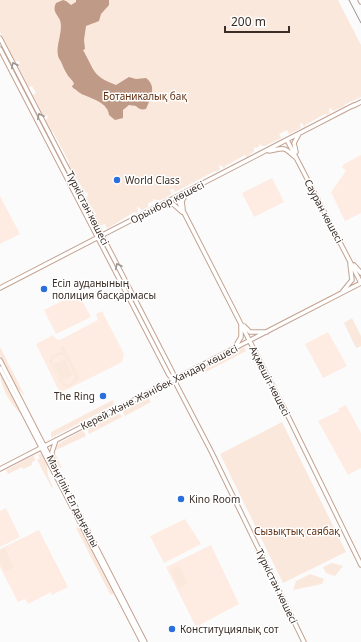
<svg xmlns="http://www.w3.org/2000/svg" width="361" height="642" viewBox="0 0 361 642" font-family="'Noto Sans',sans-serif">
  <style>
    .built { fill: #feece3 }
    .green { fill: #fbe8dd; fill-rule: evenodd }
    .water { fill: #bf9a87 }
    .lines { fill: none; stroke-linecap: round; stroke-linejoin: round }
    .secondary-casing { stroke: #c3a291; stroke-width: 5.5 }
    .secondary { stroke: #fff; stroke-width: 3.5 }
    .tram { stroke: #99928f; stroke-width: 1 }
    .oneway { stroke: #9c9692 }
    .poi-dot { fill: #2b6fdc; stroke: #fff; stroke-width: 1.5 }
    .labels { text-anchor: middle; dominant-baseline: central; stroke-width: 3; stroke-linejoin: round; paint-order: stroke }
    .park-label { font-size: 10px; fill: #602f11; stroke: #fff }
    .poi-label { font-size: 10px; fill: #3a2d26; stroke: #fff; text-anchor: start }
    .street-label { font-size: 10px; fill: #3a2d26; stroke: #fff }
  </style>
  <rect width="100%" height="100%" fill="#fbfbfb"/>
  <path class="built" d="M361,155V213L345,221L331,192L346,171L342,167L344,164Z
    M272,178L284,202L254,217L242,193Z
    M0,196L20,234L0,244Z
    M78,293L91,317L56,334L44,310Z
    M102,311L124,354L122,362L60,393L36,344L53,335L56,339L60,340L98,320L96,314Z
    M328,332L347,366L323,378L305,344Z
    M346,405L361,433V468L348,475L318,421L339,411L338,409Z
    M6,508L20,537L0,547V511Z
    M185,519L201,544L164,563L150,536Z
    M39,530L68,587L52,595L51,592L28,604L25,599L18,602L0,567V549Z
    M211,545L239,604L196,627L166,567Z"/>
  <path class="green" d="M0,0H338L361,45V97L344,105L345,106L333,111L331,108L329,109L330,113L327,115L325,114L305,125L306,126L304,127L302,123L300,124L301,128L289,134L287,130L279,134L281,138L265,146H262L260,144L259,145L260,146L256,148L254,147V151L247,157L245,155L225,166V167L224,168L220,165L219,166L220,169L216,172L215,171L175,192L173,189L170,190L172,194C163,199 161,202 153,199V201L149,203L148,202V207L142,210L139,207L137,208L138,212L136,213L134,212L107,229L105,224L99,226L94,217L96,214L86,198L88,195L87,192L84,193L81,190L82,187C77,179 72,172 68,165L69,162L53,132L51,131L45,122V120L48,118L47,115L44,117L33,95L36,93L32,86L28,87L18,66L20,63L19,61H15L0,32Z
    M352,318L361,336V346L356,348L344,323Z
    M63,346L80,378C75,384 67,392 60,383L49,361L52,355L62,351L60,348ZM59,355H62L65,357L75,376C68,398 53,370 52,361L55,357Z
    M0,347L25,396L16,387L0,355Z
    M244,347L246,351L204,373L202,370L205,367Z
    M65,359L73,375L62,381L53,364Z
    M0,371L23,416C11,405 0,388 0,371Z
    M148,397L151,402L125,416L122,411L123,409Z
    M113,400L114,405L51,438V432Z
    M119,412L122,417L89,434L87,428Z
    M282,422L346,552L283,583L220,454Z
    M83,430L86,436L54,451L62,468H60L52,455L58,444Z
    M40,454C49,459 46,470 49,478C50,481 52,485 53,487L52,488L37,460L40,458L38,455Z
    M34,455L35,461L32,462V465L23,469L22,467L8,474L6,470Z
    M79,526L114,593L112,595L110,594L76,528Z
    M5,548L14,567L5,572L0,562V550Z
    M332,563L343,566L335,576L326,573L323,567Z
    M179,566L188,583L179,588L170,570Z
    M310,574L324,579L322,584L293,590L296,581Z"/>
  <path class="water" d="M63,0L66,1L71,5L76,2V0H109V5L101,14L99,21L86,26L84,40L85,49L83,50C95,71 92,76 116,85L129,77L136,79L146,78C157,86 151,98 146,109C141,110 139,109 136,106L129,105L123,110V118L115,120L109,115C108,103 93,99 84,95C80,94 77,90 73,88L72,86L74,84C73,80 69,78 67,74C64,70 63,65 60,60C53,49 64,33 60,20C57,14 52,11 56,3Z"/>
  <g class="lines">
    <g class="secondary-casing">
      <path id="secondary" d="M360,0L361,2
        M0,38L173,373L174,380L211,451L304,642
        M0,49L169,375L173,379
        M353,106L361,102
        M287,140L361,283
        M269,151C285,148 283,146 295,157
        M296,152L294,143L299,134
        M176,197L289,418L361,565
        M161,206L173,204L182,212
        M183,209L182,201L188,191
        M354,265L361,273
        M0,288L354,105
        M343,291L352,280L350,264
        M241,325L244,326L250,332H267
        M234,349L241,337V326
        M0,360L145,642
        M0,368L142,642
        M52,459V452L56,440
        M0,469L361,283"/>
    </g>
    <use href="#secondary" class="secondary"/>
    <path class="tram" d="M349,0L361,23"/>
  </g>
  <defs><path id="oneway-chevron" d="M-2-3.5L2.5 0L-2 3.5" fill="none" stroke-width="1.6" stroke-linecap="round" stroke-linejoin="round"/></defs>
  <g class="oneway">
    <use href="#oneway-chevron" transform="translate(14 65) rotate(-117)"/>
    <use href="#oneway-chevron" transform="translate(40 116) rotate(-117)"/>
    <use href="#oneway-chevron" transform="translate(118 266) rotate(-117)"/>
  </g>
  <g class="poi-dot">
    <circle cx="117" cy="180" r="4"/>
    <circle cx="44" cy="289" r="4"/>
    <circle cx="103" cy="396" r="4"/>
    <circle cx="181" cy="499" r="4"/>
    <circle cx="172" cy="629" r="4"/>
  </g>
  <g class="labels">
    <g class="park-label">
      <text x="145" y="96">Ботаникалық бақ</text>
      <text x="297" y="531">Сызықтық саябақ</text>
    </g>
    <g class="poi-label">
      <text x="125" y="180">World Class</text>
      <text x="52" y="283">Есіл ауданының<tspan x="52" dy="12">полиция басқармасы</tspan></text>
      <text x="95" y="396" text-anchor="end">The Ring</text>
      <text x="189" y="499">Kino Room</text>
      <text x="180" y="629">Конституциялық сот</text>
    </g>
    <g class="street-label">
      <text transform="translate(167 202) rotate(-27)">Орынбор көшесі</text>
      <text transform="translate(88 208) rotate(63)">Түркістан көшесі</text>
      <text transform="translate(324 211) rotate(62)">Сауран көшесі</text>
      <text transform="translate(270 381) rotate(63)">Ақмешіт көшесі</text>
      <text transform="translate(159 387) rotate(-27)">Керей Және Жәнібек Хандар көшесі</text>
      <text transform="translate(73 501) rotate(63)">Мәңгілік Ел даңғылы</text>
      <text transform="translate(277 586) rotate(64)">Түркістан көшесі</text>
    </g>
  </g>
  <path d="M225 26v6h64v-6" fill="none" stroke="#3a2d26" stroke-width="2"/>
  <text x="231" y="26" font-size="12" fill="#3a2d26" stroke="#ffffff" stroke-width="3" paint-order="stroke">200 m</text>
</svg>
